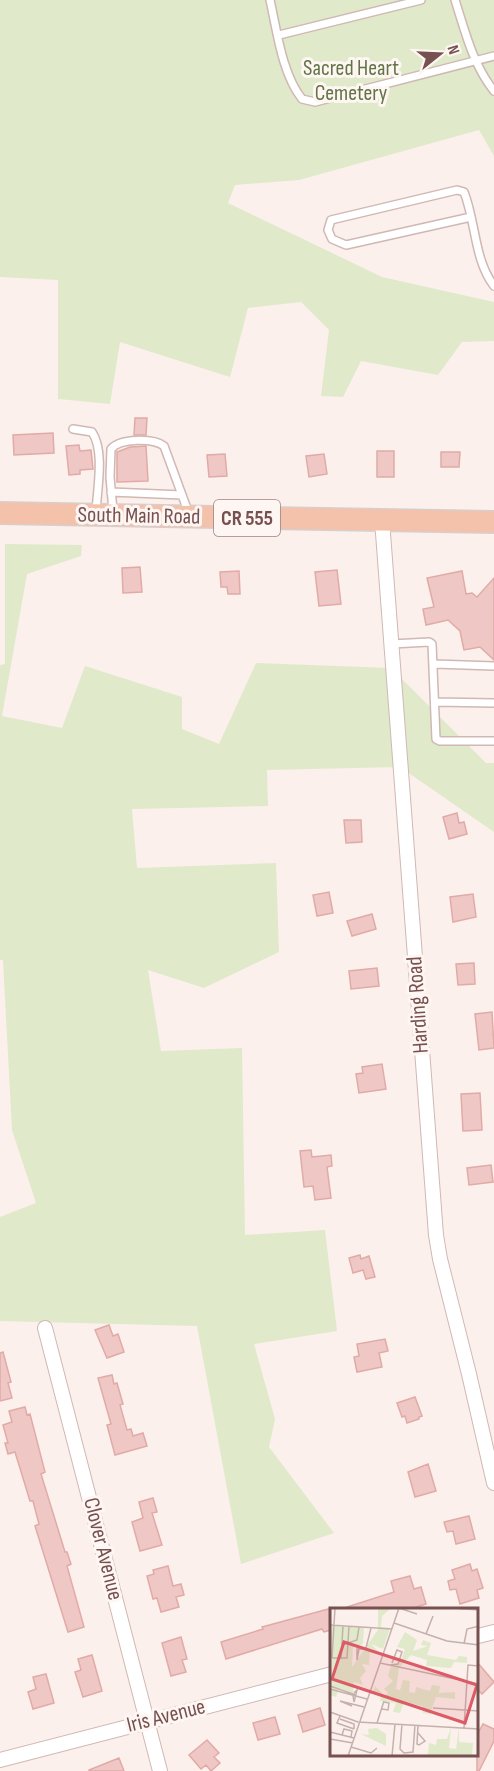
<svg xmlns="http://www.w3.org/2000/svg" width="494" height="1771" viewBox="0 0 494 1771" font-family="'Sofia Sans Condensed',sans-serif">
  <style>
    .green { fill: #e0e9ca }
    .building { fill: #efc8c5; stroke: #e1aaa7; stroke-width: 1.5 }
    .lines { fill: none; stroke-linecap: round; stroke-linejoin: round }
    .lane-casing { stroke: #d0b8b4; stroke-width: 10 }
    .street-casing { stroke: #d0b8b4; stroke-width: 16 }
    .primary-casing { stroke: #d9cece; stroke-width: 24 }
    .lane { stroke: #fff; stroke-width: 7 }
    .street { stroke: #fff; stroke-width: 14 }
    .primary { stroke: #f4c1aa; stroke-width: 21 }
    .labels { text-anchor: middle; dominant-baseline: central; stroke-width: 6; stroke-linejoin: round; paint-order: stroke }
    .shield { fill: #fef6f2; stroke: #9f8281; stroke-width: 1.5 }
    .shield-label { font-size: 21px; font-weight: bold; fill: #765150 }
    .park-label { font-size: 22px; fill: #627445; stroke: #fef6f2 }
    .street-label { font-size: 22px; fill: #765150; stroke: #fef6f2 }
    .inset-road { fill: none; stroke: #c6b0ae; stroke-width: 1.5 }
    .view { fill: #dc5b67; fill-opacity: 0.15; stroke: #dc5b67; stroke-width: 3 }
    .inset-edge { fill: none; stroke: #765150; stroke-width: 3 }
  </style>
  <rect width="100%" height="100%" fill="#fbf0ec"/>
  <path class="green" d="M0,0H494V156L479,130L299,180L235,185L228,203L382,277L494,302V341L462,342L438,375L361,361L343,397L321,396L329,330L301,302L248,308L230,377L120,342L110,404L58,399V280L0,277Z
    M5,544L82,545L81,556L27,574L2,716L62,728L85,666L182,697V729L219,744L256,663L391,668L486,763H494V832L400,767L267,770L268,806L132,809L137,868L276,863L279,952L204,988L148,970L161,1051L242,1048L245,1235L325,1230L337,1331L254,1344L275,1419L269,1447L334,1533L241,1564L197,1326L0,1321V1217L36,1203L12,1130L3,960H0V665L5,664Z"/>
  <path class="building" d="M135,418H147L146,435H134Z
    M53,433L54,453L14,455L13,435Z
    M79,445L80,451L91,450L93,469L80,470V474L69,475L66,446Z
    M146,446L148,481L117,482V452L130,447Z
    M377,451H394V477H377Z
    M441,452H460L459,467H441Z
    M225,454L227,476L209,477L207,455Z
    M324,454L327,474L309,477L306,456Z
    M140,567L142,592L123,593L122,568Z
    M337,570L341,604L319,606L315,572Z
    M239,571L240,594H228L227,587H221L220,572Z
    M462,571L466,594L472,593L477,597L494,578V660L480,647L464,650L460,631L448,620L426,625L423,609L434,607L427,578Z
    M457,813L459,823L464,822L467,834L449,839L443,817Z
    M344,820H361L362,842L346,843Z
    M329,892L333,913L317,916L313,895Z
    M473,894L476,917L453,922L450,897Z
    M372,914L376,929L352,936L347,921Z
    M474,963L475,984L458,985L456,964Z
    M377,968L379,986L351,989L349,971Z
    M492,1012L494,1048L479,1050L475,1014Z
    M382,1064L386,1089L359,1093L356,1074L363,1073L362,1067Z
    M480,1093L482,1130L463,1131L461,1094Z
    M311,1150L312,1157L331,1155L332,1166L327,1167L331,1198L315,1200L313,1186L304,1187L300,1151Z
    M491,1165L493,1182L469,1185L467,1168Z
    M360,1255L361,1259L369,1256L375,1277L366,1279L363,1270L353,1273L349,1258Z
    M109,1325L113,1336L118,1334L124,1352L107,1358L95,1330Z
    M385,1339L388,1351L379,1353L382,1367L357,1372L354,1357L359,1356L357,1344Z
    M3,1352L11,1382L8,1383L12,1398L0,1401V1353Z
    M112,1375L114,1384L117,1383L123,1404L120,1405L127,1430L131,1429L133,1436L143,1433L147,1446L115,1455L107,1425L111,1424L98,1378Z
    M415,1397L422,1416L419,1417V1419L407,1423L405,1416L402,1417L397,1403Z
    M25,1407L27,1415L30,1414L45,1472L41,1474L65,1552H67L71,1564L67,1566L84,1627L68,1632L35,1526L39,1524L33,1501H30L15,1452L8,1454L5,1443H8L3,1425L12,1422L9,1411Z
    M428,1464L436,1491L415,1497L408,1472Z
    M153,1498L157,1512L152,1513L162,1545L140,1551L132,1522L143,1518L139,1502Z
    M469,1516L475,1539L456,1544L453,1531L447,1532L444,1522Z
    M470,1564L472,1571L477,1569L483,1588L477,1590L479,1598L460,1604L456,1589L450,1590L448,1581L455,1579L452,1570Z
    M168,1566L173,1586L181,1584L184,1595L176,1597L179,1607L161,1612L157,1598L153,1599L147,1576L154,1574L153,1570Z
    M410,1576L414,1589L421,1587L426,1604L410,1609H347V1607L394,1592L391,1581Z
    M332,1608V1630L324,1632L322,1629L226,1659L221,1642L263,1629L262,1627Z
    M181,1637L187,1659L182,1660L186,1672L171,1676L162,1643Z
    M92,1655L102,1691L83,1697L75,1672L81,1670L78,1659Z
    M477,1662L494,1682L482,1694L477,1689Z
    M46,1674L54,1703L33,1709L28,1692L36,1689L33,1677Z
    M320,1708L325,1725L303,1732L298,1715Z
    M275,1717L280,1734L258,1740L253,1723Z
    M483,1724L494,1729V1741L479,1771H477V1735Z
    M207,1740L219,1753L214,1757L220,1763L211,1771L206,1765L201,1769L189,1755Z
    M119,1758L124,1771H89V1770Z"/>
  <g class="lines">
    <g class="lane-casing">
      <path id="lane" d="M270,0C277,31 282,74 302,99L315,102L494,56
        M455,0C465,31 473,65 494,91
        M279,35L421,0
        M471,217L346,245L332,239L328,230L331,220L457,190L464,192C476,222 474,260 494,286
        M73,429L92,432C105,451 97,490 96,512
        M111,492L182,495
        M113,511L110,477L111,449C120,438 153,438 164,446L189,514
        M392,644L429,642L432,644L436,739L440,741H494
        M434,664L494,666
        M435,702L494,703"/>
    </g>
    <g class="street-casing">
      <path id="street" d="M382,520L436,1235L440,1259L469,1374L494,1483
        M45,1328L160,1771
        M478,1636L494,1632
        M0,1760L332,1674"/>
    </g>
    <g class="primary-casing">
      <path id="primary" d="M0,513L494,522"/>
    </g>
    <use href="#lane" class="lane"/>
    <use href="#street" class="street"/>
    <use href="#primary" class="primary"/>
  </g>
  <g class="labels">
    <rect class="shield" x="214" y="500" width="66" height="36" rx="4.5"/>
    <g class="shield-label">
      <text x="247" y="518">CR 555</text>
    </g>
    <g class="park-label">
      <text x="351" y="68">Sacred Heart<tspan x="351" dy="25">Cemetery</tspan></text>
    </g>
    <g class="street-label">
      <text transform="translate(139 516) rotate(1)">South Main Road</text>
      <text transform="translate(418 1005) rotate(-94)">Harding Road</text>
      <text transform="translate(103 1549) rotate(76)">Clover Avenue</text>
      <text transform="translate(166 1716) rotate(-14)">Iris Avenue</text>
    </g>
  </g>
  <g transform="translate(330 1608)">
    <rect width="148" height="148" fill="#fbf0ec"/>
    <path d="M48,0H61L52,8L51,19L60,20L53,41L41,36L49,44L40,41L39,57L32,56L36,63L30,70L33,77L24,74L23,85L9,80L6,89L0,87V18L34,19L33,36L23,39L22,59L48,22ZM75,24L87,32L83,43L98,38L91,37L93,32L101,35L97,47L126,52L129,48L137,49V55L124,54L121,60L96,58L97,52L81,47L69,60L66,81L70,82L73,72L80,73L79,84L85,85L86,79L100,83L102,77L110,78L109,85L125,84V91L106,89L100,106L93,105V98L74,94L70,105L63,104L66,95L50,93L51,87L43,84L45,78L55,88L58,85L54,81L63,73L58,68L61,58L71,53L75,41L67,39ZM47,120L56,126V138L31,126L39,127L38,121ZM121,120L119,140L126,141L129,120V134L143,135L142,148H148H98L99,135L106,137L107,131H117Z" fill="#e0e9ca"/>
    <path class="inset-road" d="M69,0L87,6M122,0L149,2M64,15L117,33L149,37M0,17L62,21M96,26L103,8M134,36L137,21L149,18M12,37L27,32L29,19M29,41L27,52V41H34L36,40L41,20M2,50L5,0M2,50H17L19,18M11,51L13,18M50,55L149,76M60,57L68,56L72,44L67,42L62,55M0,78L26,87M0,81L37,91M23,88L24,94L27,82L24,85M22,98L10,93L34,99M103,100L149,103M52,101L58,102L59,95L54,94M0,104L28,114L149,121M10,108L7,115L24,121M10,111L24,116V121M47,115L54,93M72,116L70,141L74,145L83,144L85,117M134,120L138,57L149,58M0,124L24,130M88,125L95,133L89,137L87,136L88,117M12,127L14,121L22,123L21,129M0,131L23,135M21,139L41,145L47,140M18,148L69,0M62,148L65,116"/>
    <path class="view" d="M14,34L147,77L135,115L2,71Z"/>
    <rect width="148" height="148" class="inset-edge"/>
  </g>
  <g transform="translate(440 54) rotate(72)" stroke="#fef6f2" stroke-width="4.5" paint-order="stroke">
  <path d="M0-4.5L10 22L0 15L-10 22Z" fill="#765150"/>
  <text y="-9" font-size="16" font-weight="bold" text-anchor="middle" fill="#765150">N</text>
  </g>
</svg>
